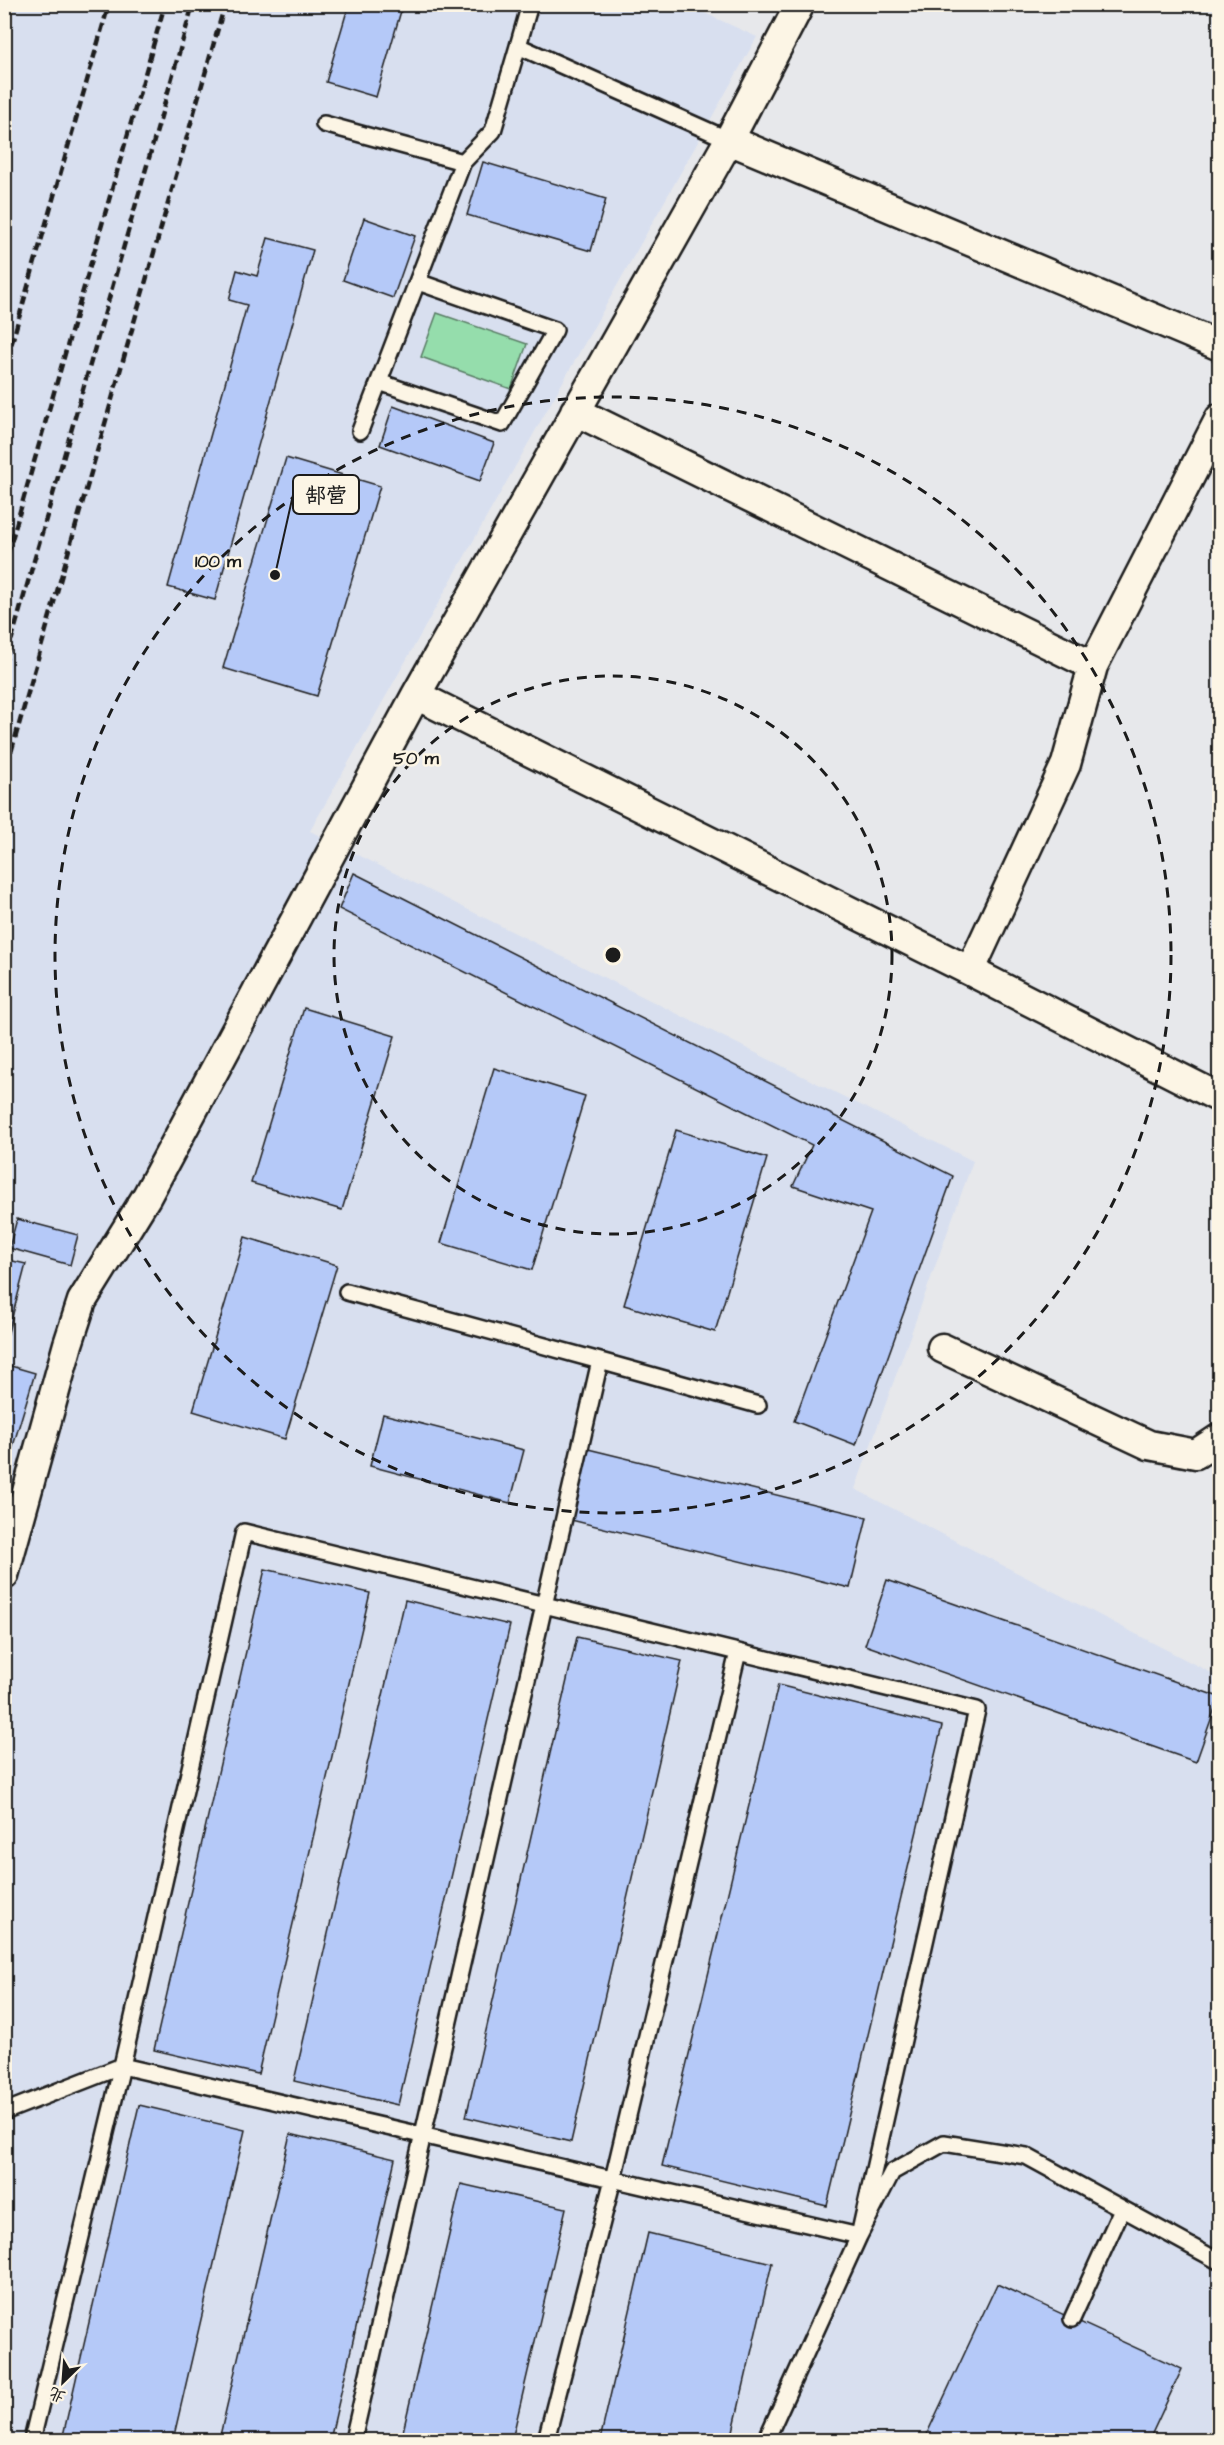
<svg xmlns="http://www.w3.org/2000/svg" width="1224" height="2445" viewBox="0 0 1224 2445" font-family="'Architects Daughter','LXGW WenKai TC',sans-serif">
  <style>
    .built { fill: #d8dfef }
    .green { fill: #95ddac; stroke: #587c64; stroke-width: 1.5 }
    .building { fill: #b5c9f8; stroke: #1c1c1c; stroke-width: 1.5 }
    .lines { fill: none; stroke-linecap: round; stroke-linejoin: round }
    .service-casing { stroke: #1c1c1c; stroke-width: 20 }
    .minor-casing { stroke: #1c1c1c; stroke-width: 33 }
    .service { stroke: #fcf5e5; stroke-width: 15 }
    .minor { stroke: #fcf5e5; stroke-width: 28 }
    .rail { stroke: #1c1c1c; stroke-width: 4.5; stroke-dasharray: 9 4.5; stroke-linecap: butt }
    .ring { fill: none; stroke: #1c1c1c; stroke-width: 3; stroke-dasharray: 10 8 }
    .centre { fill: #1c1c1c; stroke: #fcf5e5; stroke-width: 3 }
    .ring-label { font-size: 18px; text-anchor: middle; font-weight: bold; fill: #1c1c1c; stroke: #fcf5e5; stroke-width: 5; stroke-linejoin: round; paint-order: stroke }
    .leader { fill: none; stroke: #1c1c1c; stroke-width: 2 }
    .callout-dot { fill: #1c1c1c; stroke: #fcf5e5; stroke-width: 2 }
    .callout { fill: #fcf5e5; stroke: #1c1c1c; stroke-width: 2 }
    .callout-label { font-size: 21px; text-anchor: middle; font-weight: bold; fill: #1c1c1c }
  </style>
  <rect width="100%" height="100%" fill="#e7e8eb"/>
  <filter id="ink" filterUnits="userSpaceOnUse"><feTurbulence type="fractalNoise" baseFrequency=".0167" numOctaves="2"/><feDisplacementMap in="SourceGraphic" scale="12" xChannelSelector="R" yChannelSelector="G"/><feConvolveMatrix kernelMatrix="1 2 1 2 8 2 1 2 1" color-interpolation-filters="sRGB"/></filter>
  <g filter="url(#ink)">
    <path class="built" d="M5,5H687L757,37L310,831L973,1161L855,1489L1219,1677V2440H5Z"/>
    <path class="green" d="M437,313L527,344L511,389L421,357Z"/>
    <path class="building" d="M349,4H403L376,97L326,82Z
      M483,162L606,199L591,251L467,215Z
      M364,218L415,236L393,298L343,280Z
      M268,238L313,250L215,600L168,587L247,305L229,300L237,270L257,276Z
      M393,406L494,443L480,481L380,445Z
      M286,458L380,486L317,696L223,668Z
      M354,873L953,1176L856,1445L794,1421L871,1212L793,1186L812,1145L339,909Z
      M304,1008L395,1036L342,1210L251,1183Z
      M494,1068L585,1096L532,1270L441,1243Z
      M676,1130L767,1158L715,1332L624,1305Z
      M17,1219L78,1235L70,1265L9,1248Z
      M245,1237L337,1265L285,1439L193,1411Z
      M4,1259L26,1264L5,1344H4Z
      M4,1364L35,1373L4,1476Z
      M383,1414L524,1450L510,1503L370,1466Z
      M584,1448L867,1517L850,1588L567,1519Z
      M265,1569L370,1593L258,2074L154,2050Z
      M887,1580L1219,1697L1196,1762L865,1645Z
      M405,1600L510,1625L398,2105L294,2081Z
      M577,1637L682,1661L571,2142L466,2117Z
      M778,1685L942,1726L827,2206L662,2166Z
      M139,2105L245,2130L173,2440H62Z
      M290,2134L395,2159L330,2440H219Z
      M461,2184L566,2208L512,2440H401Z
      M648,2233L772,2263L731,2440H600Z
      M997,2284L1182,2369L1149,2440H924Z"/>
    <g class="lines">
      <g class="service-casing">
        <path id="service" d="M530,4L518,46L729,140
          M324,124L463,162L493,131L518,46
          M379,382L502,424L555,330L418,282
          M360,431L463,162
          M347,1292L600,1361L353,2440
          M600,1361L758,1405
          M4,2112L122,2066L859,2236L977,1710L244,1532L122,2066L32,2440
          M1072,2319L1122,2209
          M546,2440L613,2179L738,1652
          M766,2440L859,2236L892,2172L944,2143L1026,2156L1220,2262"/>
      </g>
      <g class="minor-casing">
        <path id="minor" d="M729,140L1220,346
          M575,411L1093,666
          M416,695L970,971L1220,1098
          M970,971L1066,764L1093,666L1220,418
          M942,1348L1149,1445L1196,1454L1220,1438
          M4,1575L68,1344L82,1301L147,1196L416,695L729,140L800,4"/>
      </g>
      <use href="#service" class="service"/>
      <use href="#minor" class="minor"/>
      <path class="rail" d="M4,370L109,4
        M4,567L165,4
        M4,666L193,4
        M4,777L225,4"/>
    </g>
  </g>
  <g class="ring">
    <circle cx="613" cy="955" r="279"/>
    <circle cx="613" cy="955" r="558"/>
  </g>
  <circle cx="613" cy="955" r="9" class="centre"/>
  <g class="ring-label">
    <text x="218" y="567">100 m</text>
    <text x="416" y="764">50 m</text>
  </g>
  <path class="leader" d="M275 575L293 495"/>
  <circle class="callout-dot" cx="275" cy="575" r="6"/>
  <rect class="callout" x="293" y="475" width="66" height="39" rx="6"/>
  <g class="callout-label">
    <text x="326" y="502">郜营</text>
  </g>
  <rect width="1224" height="2445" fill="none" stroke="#fcf5e5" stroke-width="24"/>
  <rect x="12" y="12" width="1200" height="2421" fill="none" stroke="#1c1c1c" stroke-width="2" filter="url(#ink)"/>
  <g transform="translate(63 2382) rotate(205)" stroke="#fcf5e5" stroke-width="4.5" paint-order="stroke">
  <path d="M0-4.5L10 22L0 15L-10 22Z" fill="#1c1c1c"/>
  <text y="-9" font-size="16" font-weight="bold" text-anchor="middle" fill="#1c1c1c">北</text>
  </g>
</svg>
